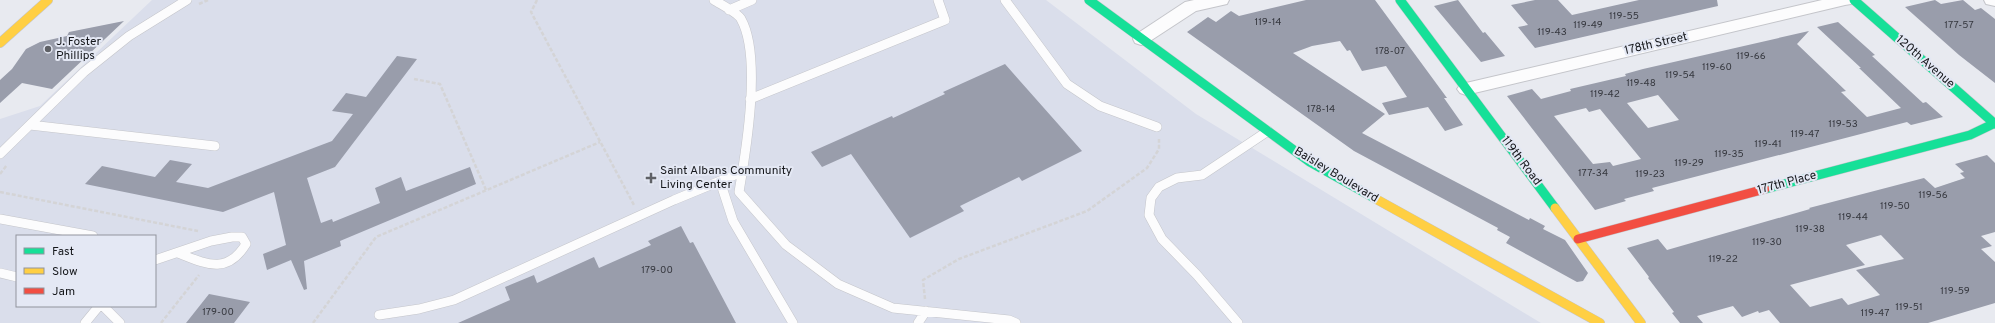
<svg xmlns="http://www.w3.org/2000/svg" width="1995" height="323" viewBox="0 0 1995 323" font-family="Overpass,sans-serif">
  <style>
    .built { fill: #dadeeb; fill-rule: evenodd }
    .building { fill: #999dab; fill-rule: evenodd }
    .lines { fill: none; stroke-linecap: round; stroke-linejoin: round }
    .lane-casing { stroke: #c4c5ca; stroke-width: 10 }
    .street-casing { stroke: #c4c5ca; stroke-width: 2 }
    .fast-casing { stroke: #c4c5ca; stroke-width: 10 }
    .slow-casing { stroke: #c4c5ca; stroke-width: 10 }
    .jam-casing { stroke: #c4c5ca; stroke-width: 10 }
    .path { stroke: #d4d4d6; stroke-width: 2.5; stroke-dasharray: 4 2; stroke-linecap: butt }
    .lane { stroke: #fcfcfd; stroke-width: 9 }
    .street { fill: #fcfcfd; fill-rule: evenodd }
    .fast { stroke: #16e098; stroke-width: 9 }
    .slow { stroke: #ffcf43; stroke-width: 9 }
    .jam { stroke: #f24e42; stroke-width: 9 }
    .poi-dot { fill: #5f6166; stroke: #e4e8f4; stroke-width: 1.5 }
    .labels { text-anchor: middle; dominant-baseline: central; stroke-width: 4; stroke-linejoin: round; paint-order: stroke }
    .number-label { font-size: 10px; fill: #36383f }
    .poi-label { font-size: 12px; fill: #15171b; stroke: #e4e8f4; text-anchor: start }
    .street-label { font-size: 12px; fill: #15171b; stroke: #e4e8f4 }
  </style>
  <rect width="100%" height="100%" fill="#e8eaf0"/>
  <path class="built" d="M152,0H1046L1196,114L1541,323H0V119L40,106ZM17,236H155V306H17Z"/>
  <path class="building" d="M1306,0H1375L1447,98H1444L1463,125L1445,131L1428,107L1389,115L1382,103L1407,97L1386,66L1362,71L1350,50L1347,51L1340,41L1312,46L1293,53L1385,114L1362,133L1529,220L1530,218L1545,226L1543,229L1565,240L1588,273L1583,281L1577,282L1506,243L1510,237L1497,230L1498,228L1354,151L1187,32L1208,17L1216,22L1231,11L1239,16Z
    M1458,0L1483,33L1485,32L1505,56L1481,62L1434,6Z
    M1535,0H1558L1572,15L1639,0H1717L1718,6L1535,48L1518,27L1528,25L1511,5Z
    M1935,0L1941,4L1963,0L1975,10L1981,8L1995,19V83L1959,55L1905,7Z
    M124,21L52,89L22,83L0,103V80L12,69L26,49L40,42L67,36L69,32Z
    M1838,22L1875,55L1872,56L1923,103L1926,102L1943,117L1911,125L1907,122L1652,188L1654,191L1624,199L1626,201L1595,210L1507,96L1532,89L1541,99L1571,91L1570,89L1626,76L1625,74L1643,69L1809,31L1797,44L1846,91L1841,92L1867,117L1901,108L1859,68H1861L1817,27ZM1658,95L1679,120L1648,128L1627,103ZM1586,108L1589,112L1600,109L1641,159L1613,166L1610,162L1593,164L1554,116Z
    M397,56L417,59L335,167L307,178L321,223L332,219L333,222L380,203L375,188L401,177L406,191L470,167L476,184L340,241L341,246L304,261L307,289L304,290L291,260L267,270L263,254L286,245L274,192L223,212L85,184L102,166L155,177L170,160L192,164L176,182L208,188L332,141L353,114L332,111L346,93L366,97Z
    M1005,64L1082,151L1022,181L1019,177L960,206L964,211L910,238L851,154L822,167L811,152L892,116L893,118L945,94L943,92Z
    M1987,155L1995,163V232L1981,236L1992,246L1981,249L1995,262V303L1928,323H1780L1769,310L1759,313L1758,311L1742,317L1733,306L1697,316L1703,323H1680L1672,313L1674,312L1648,278L1649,277L1627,248L1658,239L1667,250L1810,209L1809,208L1924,178L1935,188L1965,178L1960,173L1964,172L1955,164ZM1881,235L1904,259L1856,270L1880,295L1848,305L1842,298L1810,307L1790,285L1865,265L1846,245Z
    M681,226L690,243L693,242L736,323H458L510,300L505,287L534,275L537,283L594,257L599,268L651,245L648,241Z
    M209,294L250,302L234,323H186Z"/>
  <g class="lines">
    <g class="lane-casing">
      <path id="lane" d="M714,0C720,4 738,13 741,19C762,56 746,151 739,192L786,245L838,284L893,308L1009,320L1016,323
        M1005,0L1067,84L1100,106L1157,127
        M729,10L752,0
        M750,99L945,20L938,0
        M30,125L215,146
        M0,154L84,72L129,36L187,0
        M720,181L733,221L793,323
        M0,219L93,236
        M155,260L211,241L232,237H242L246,244C227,275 206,264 178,253
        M0,273L17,277
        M103,306L120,323
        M379,315L419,309L454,300L674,200L742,172
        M85,323L99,306
        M918,323L926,311
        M1238,323L1197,275L1162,239L1149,215L1151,198L1159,187L1177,178L1202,175L1268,131"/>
    </g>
    <g class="street-casing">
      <path id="street" d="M1194,0H1229L1227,4L1196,11L1147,43L1141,45L1135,43L1133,39L1135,35L1185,2Z
        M1822,0H1853L1851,4L1845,5L1466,95L1460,93L1457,89L1460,85L1466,83Z
        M1984,0H1995V6L1986,4Z"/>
    </g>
    <g class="fast-casing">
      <path id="fast" d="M1089,0L1310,162L1376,199
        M1400,0L1555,208
        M1854,0L1995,124
        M1765,189L1970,135L1995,123"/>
    </g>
    <g class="slow-casing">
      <path id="slow" d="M0,43L48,0
        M1376,199L1600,323
        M1555,208L1641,323"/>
    </g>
    <g class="jam-casing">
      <path id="jam" d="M1578,239L1765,189"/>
    </g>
    <path class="path" d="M537,0L531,12L634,205
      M199,4L208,0
      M414,79L440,84L486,190
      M0,174L7,165
      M0,192L198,231
      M925,299L923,280L959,259L1087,211L1147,168L1159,149V139
      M161,323L199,275
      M313,323L376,237L600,142"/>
    <use href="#lane" class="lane"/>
    <use href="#street" class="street"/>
    <use href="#fast" class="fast"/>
    <use href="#slow" class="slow"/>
    <use href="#jam" class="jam"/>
  </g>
  <g class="poi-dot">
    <circle cx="48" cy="49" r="4"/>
    <path d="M649 172h4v4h4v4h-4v4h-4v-4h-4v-4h4z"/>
  </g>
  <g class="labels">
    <g class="number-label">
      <text x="1624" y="16">119-55</text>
      <text x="1268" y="22">119-14</text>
      <text x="1588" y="25">119-49</text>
      <text x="1959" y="25">177-57</text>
      <text x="1552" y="32">119-43</text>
      <text x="1390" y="51">178-07</text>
      <text x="1751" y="56">119-66</text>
      <text x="1717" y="67">119-60</text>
      <text x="1680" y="75">119-54</text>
      <text x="1641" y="83">119-48</text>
      <text x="1605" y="94">119-42</text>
      <text x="1321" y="109">178-14</text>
      <text x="1843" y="124">119-53</text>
      <text x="1805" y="134">119-47</text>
      <text x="1768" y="144">119-41</text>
      <text x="1729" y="154">119-35</text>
      <text x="1689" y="163">119-29</text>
      <text x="1593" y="173">177-34</text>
      <text x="1650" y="174">119-23</text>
      <text x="1933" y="195">119-56</text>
      <text x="1895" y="206">119-50</text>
      <text x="1853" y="217">119-44</text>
      <text x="1810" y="229">119-38</text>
      <text x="1767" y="242">119-30</text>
      <text x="1723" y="259">119-22</text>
      <text x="657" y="270">179-00</text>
      <text x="1955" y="291">119-59</text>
      <text x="1909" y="307">119-51</text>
      <text x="218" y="312">179-00</text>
      <text x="1875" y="313">119-47</text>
    </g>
    <g class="poi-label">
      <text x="56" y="42">J. Foster<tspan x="56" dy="14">Phillips</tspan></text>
      <text x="660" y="171">Saint Albans Community<tspan x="660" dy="14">Living Center</tspan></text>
    </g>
    <g class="street-label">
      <text transform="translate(1656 44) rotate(-13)">178th Street</text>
      <text transform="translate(1925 62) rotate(41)">120th Avenue</text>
      <text transform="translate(1521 161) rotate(53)">119th Road</text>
      <text transform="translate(1336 175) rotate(31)">Baisley Boulevard</text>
      <text transform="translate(1787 183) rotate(-15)">177th Place</text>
    </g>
  </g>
  <rect x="16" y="235" width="140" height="72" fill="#e4e8f4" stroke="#91949d"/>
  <rect x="24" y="248" width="20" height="6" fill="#16e098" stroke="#91949d"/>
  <text x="52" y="255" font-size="12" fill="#15171b">Fast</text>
  <rect x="24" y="268" width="20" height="6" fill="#ffcf43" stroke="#91949d"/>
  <text x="52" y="275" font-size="12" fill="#15171b">Slow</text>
  <rect x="24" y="288" width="20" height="6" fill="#f24e42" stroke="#91949d"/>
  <text x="52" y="295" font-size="12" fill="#15171b">Jam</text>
</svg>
